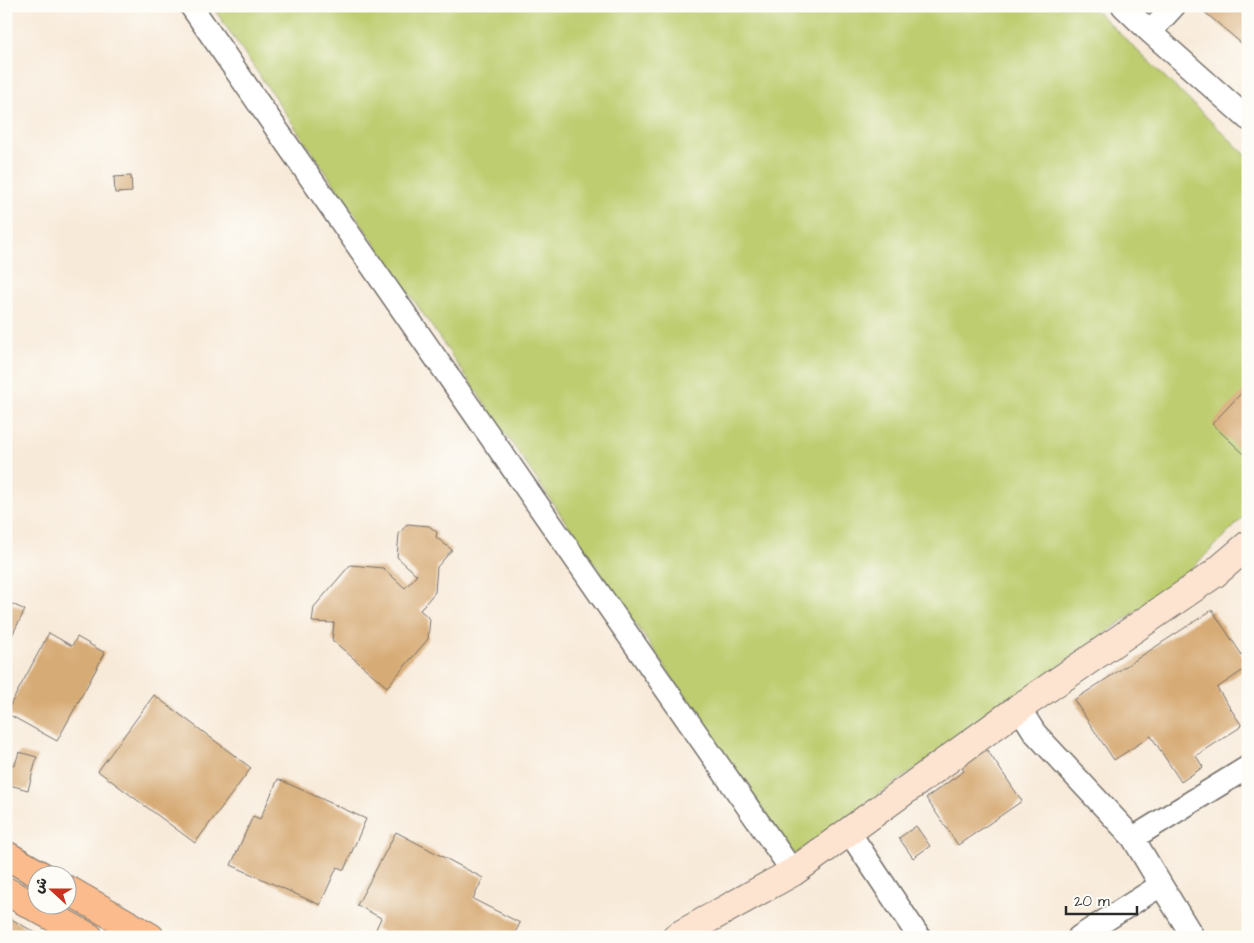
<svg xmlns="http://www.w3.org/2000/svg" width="1254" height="943" viewBox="0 0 1254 943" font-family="'Architects Daughter','Playpen Sans Arabic',sans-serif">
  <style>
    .green { fill: #becd70; stroke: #747c4e }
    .building { fill: #d7ab76 }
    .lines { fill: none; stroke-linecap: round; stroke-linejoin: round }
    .street-casing { stroke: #736e68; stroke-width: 25 }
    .secondary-casing { stroke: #736e68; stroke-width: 30 }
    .highway-casing { stroke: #736e68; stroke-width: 30 }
    .street { stroke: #fff; stroke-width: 22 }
    .secondary { stroke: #fde4d1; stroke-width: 28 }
    .highway { stroke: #fbbb8c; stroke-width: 28 }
  </style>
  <rect width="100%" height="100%" fill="#fdfcf7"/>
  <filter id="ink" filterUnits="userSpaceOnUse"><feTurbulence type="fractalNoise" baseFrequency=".02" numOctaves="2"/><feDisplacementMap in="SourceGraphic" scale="10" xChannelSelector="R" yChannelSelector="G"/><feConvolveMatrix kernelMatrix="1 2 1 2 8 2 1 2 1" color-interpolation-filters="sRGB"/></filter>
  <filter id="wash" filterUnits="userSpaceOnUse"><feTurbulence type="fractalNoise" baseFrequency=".0096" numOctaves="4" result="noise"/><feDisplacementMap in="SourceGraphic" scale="20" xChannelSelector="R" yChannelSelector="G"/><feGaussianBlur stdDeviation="1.12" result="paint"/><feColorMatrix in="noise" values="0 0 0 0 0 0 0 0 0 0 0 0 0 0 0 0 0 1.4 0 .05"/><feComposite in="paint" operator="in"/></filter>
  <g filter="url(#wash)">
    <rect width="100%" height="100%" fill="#f8ead9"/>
    <path class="green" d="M212,6H1091L1248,157V513L1179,581L794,855Z"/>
    <g id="blocks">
      <path class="building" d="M1201,6H1248V49L1200,8Z
        M131,176L132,192L115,193L114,177Z
        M1248,386V449L1244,454L1212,424Z
        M407,524L429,526L437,532L436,537L452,550L437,567L435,592L420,610L430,619L428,639L387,687L332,640L334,623L312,622L314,607L350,565L383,568L405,588L417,575L397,557L399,534Z
        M6,601L25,610L6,647Z
        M1212,610L1248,664V667L1217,688L1242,726L1196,756L1203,767L1181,782L1151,736L1114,760L1074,700Z
        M49,633L72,646L77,637L105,653L57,741L6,713Z
        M154,695L251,768L195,843L98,771Z
        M985,747L1022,801L958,845L926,798L964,771L959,764Z
        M19,752L37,757L28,790L6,784V763L15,765Z
        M278,779L366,819L344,870L337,867L320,905L231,865L253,816L260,819Z
        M916,826L930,846L913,858L899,838Z
        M396,832L483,878L473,899L520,923L513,937H391L376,929L381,918L357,905Z
        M6,916L43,937H6Z"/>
    </g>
  </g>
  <g filter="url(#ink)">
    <use href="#blocks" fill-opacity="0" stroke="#736e68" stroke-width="1"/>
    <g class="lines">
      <g class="street-casing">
        <path id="street" d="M191,6L793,872
          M1123,6L1150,32L1248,119
          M1150,32L1174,6
          M1019,708L1035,733L1133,838L1161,885L1193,937
          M849,832L919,937
          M1133,838L1248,767
          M1079,937L1161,885"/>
      </g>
      <g class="secondary-casing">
        <path id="secondary" d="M676,937L793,872L1019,708L1214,574L1248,545"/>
      </g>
      <g class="highway-casing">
        <path id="highway" d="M6,855L42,876
          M68,890L150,937
          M6,891L89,937"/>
      </g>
      <use href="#street" class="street"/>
      <use href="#secondary" class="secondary"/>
      <use href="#highway" class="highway"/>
    </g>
  </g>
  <rect width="1254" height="943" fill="none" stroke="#fdfcf7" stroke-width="25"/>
  <g transform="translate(52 890) rotate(291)"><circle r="24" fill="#fdfcf7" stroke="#a9a8a5"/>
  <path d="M0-4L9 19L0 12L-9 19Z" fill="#c8321e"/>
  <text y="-8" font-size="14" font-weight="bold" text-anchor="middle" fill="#2b2b2b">ش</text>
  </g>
  <path d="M1066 906v8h71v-8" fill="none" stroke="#2b2b2b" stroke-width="2.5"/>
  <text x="1074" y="906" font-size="15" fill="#2b2b2b" stroke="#fdfcf7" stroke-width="4" paint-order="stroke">20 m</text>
</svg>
